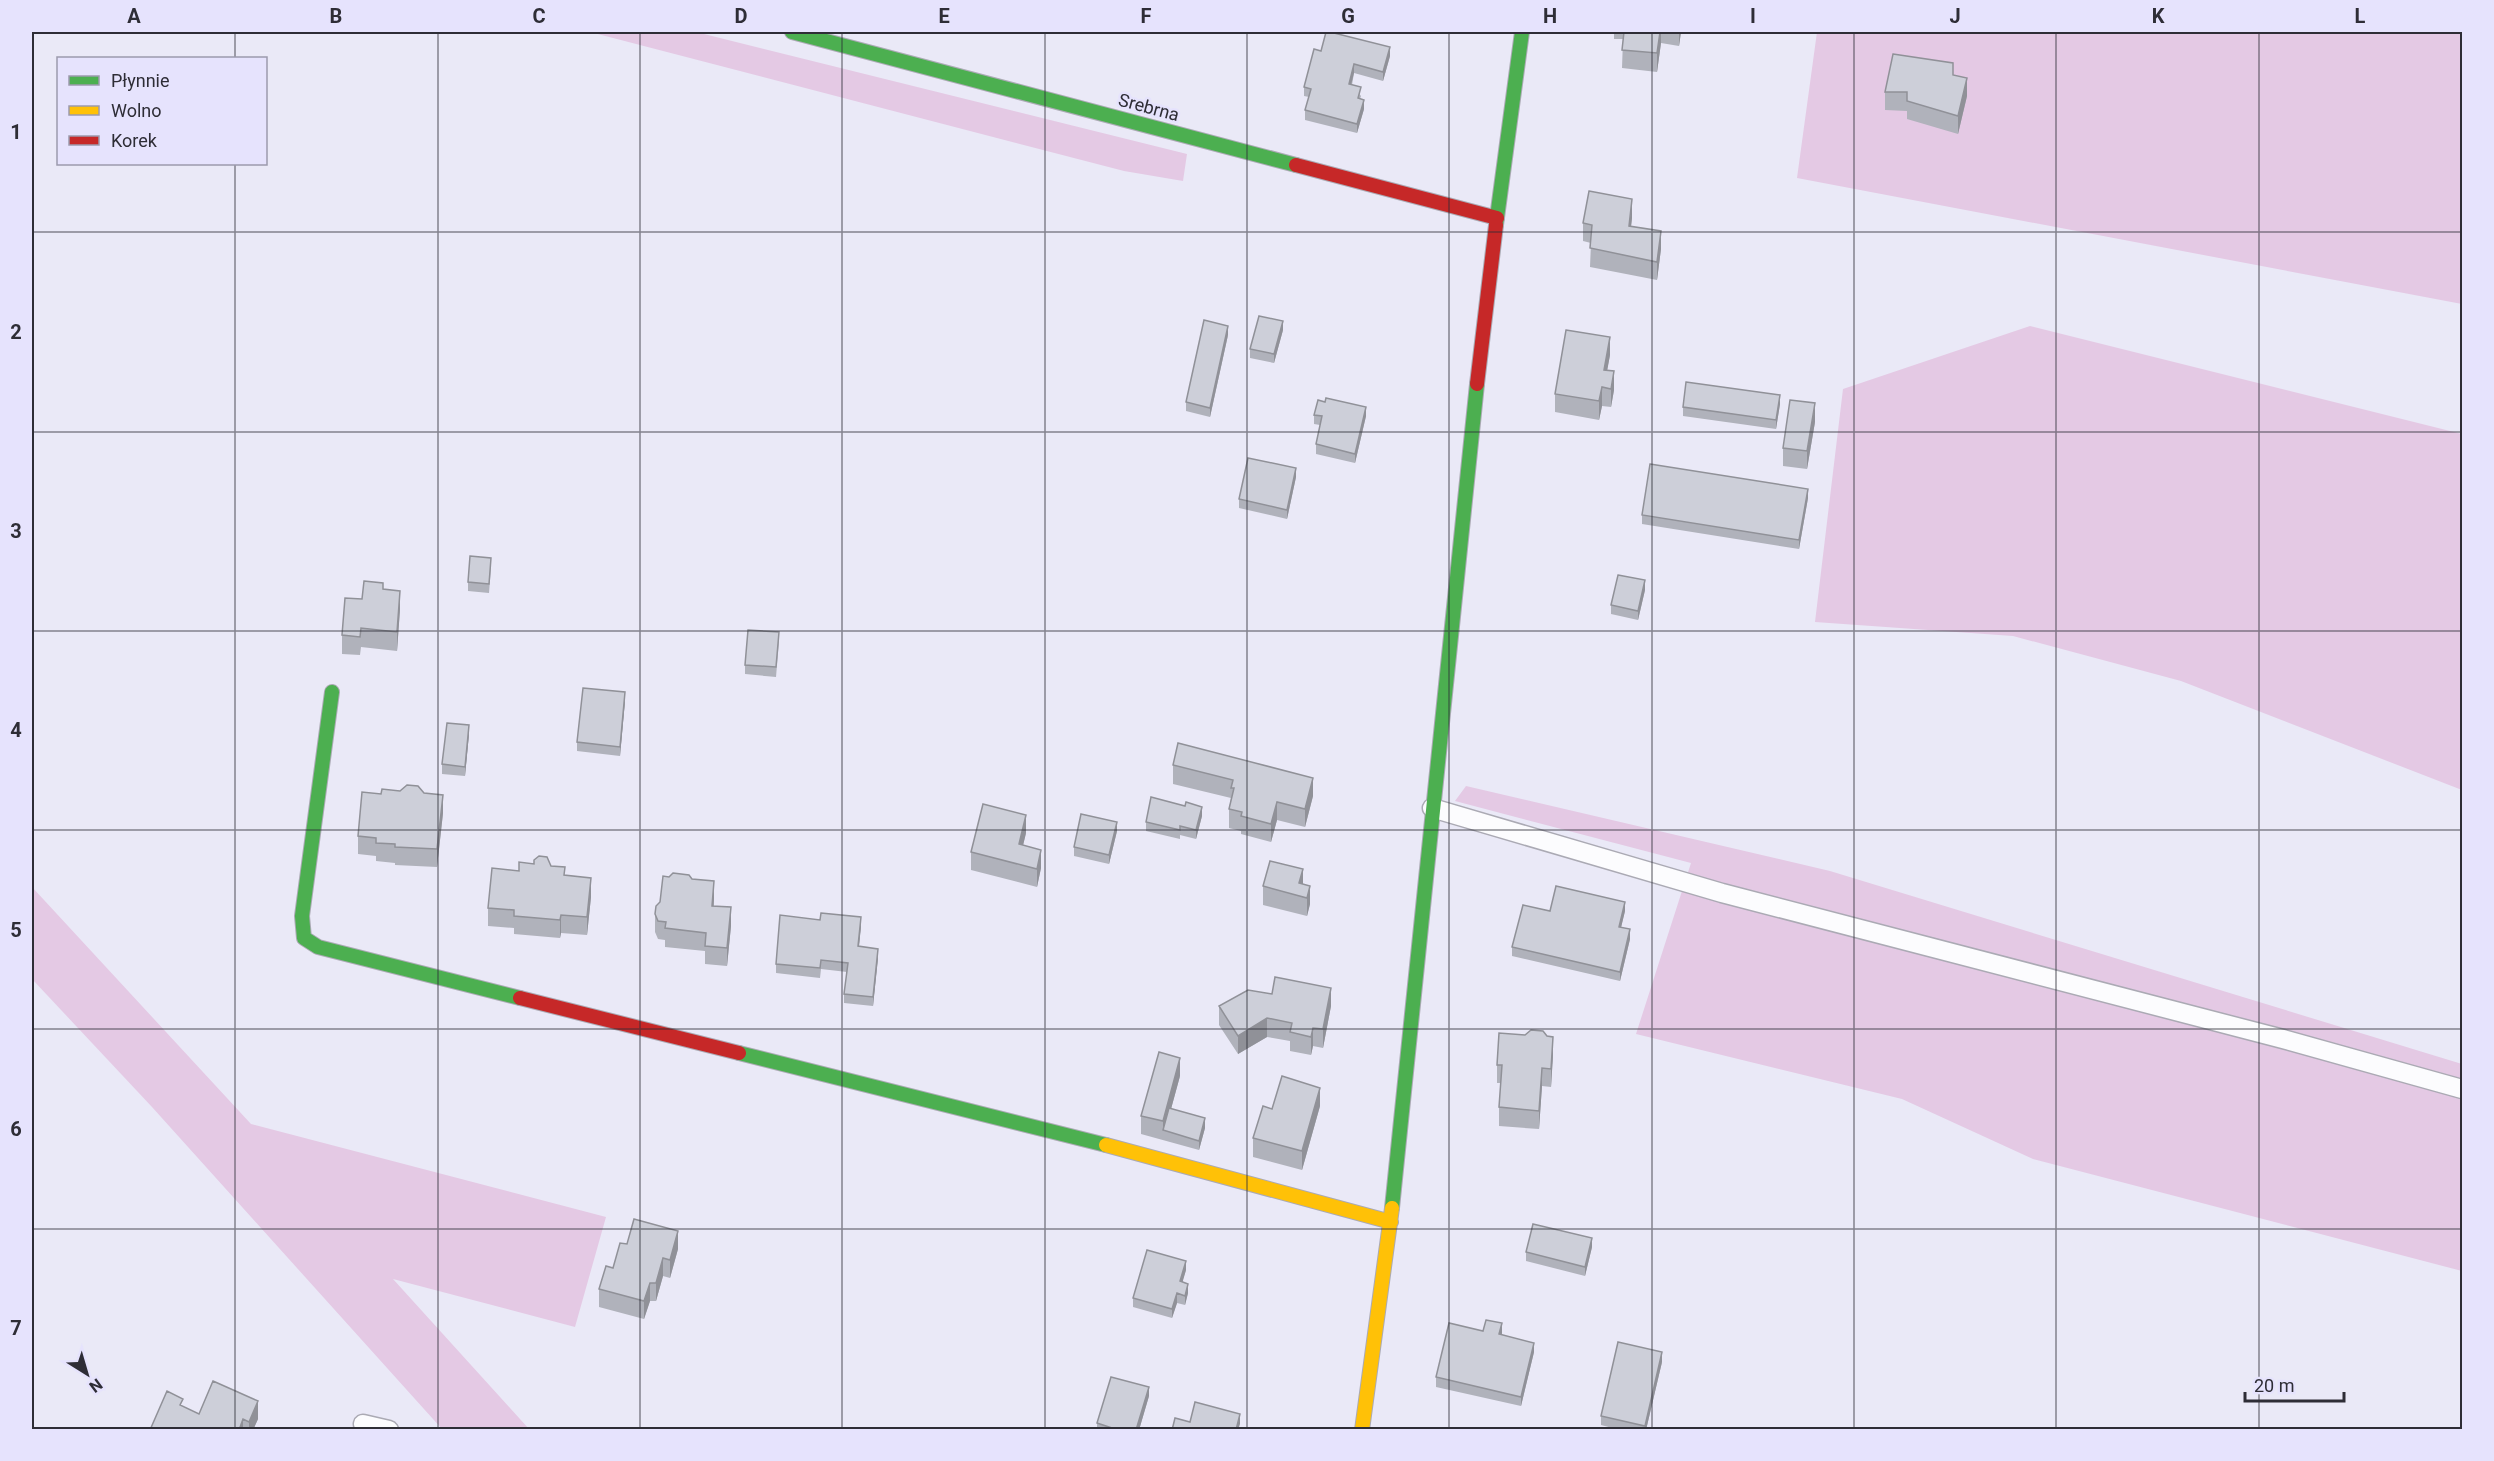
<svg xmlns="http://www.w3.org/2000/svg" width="2494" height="1461" viewBox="0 0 2494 1461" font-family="Roboto,sans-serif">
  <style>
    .green { fill: #e4c9e4 }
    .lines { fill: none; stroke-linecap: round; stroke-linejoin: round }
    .lane-casing { stroke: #abaab4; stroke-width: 21 }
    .fast-casing { stroke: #abaab4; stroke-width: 16 }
    .slow-casing { stroke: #abaab4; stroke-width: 16 }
    .jam-casing { stroke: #abaab4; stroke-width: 16 }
    .lane { stroke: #fcfcfe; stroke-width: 18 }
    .fast { stroke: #4caf50; stroke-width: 14 }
    .slow { stroke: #ffc107; stroke-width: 14 }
    .jam { stroke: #c62828; stroke-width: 14 }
    .wall { fill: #b0b2bb }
    .shaded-wall { fill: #909198 }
    .building { fill: #cdcfd9; stroke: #909198; stroke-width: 1.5 }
    .grid { fill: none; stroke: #2e2d36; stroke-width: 1.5; stroke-opacity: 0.55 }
    .labels { text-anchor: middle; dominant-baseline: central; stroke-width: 5; stroke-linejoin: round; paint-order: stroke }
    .street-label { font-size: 18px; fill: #2e2d36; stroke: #e6e3fd }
    .neatline { fill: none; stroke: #2e2d36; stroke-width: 2 }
    .grid-label { font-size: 20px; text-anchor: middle; font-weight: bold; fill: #2e2d36 }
  </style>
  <rect width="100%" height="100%" fill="#eae9f7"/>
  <path class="green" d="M590,32H696L1187,154L1183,181L1124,171Z
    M1817,32H2462V304L1797,178Z
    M2030,326L2462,434V790L2181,681L2013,636L1815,622L1843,389Z
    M1466,786L1830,871L2462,1064V1271L2033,1159L1902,1099L1636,1034L1691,863L1455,801Z
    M32,887L251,1124L606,1217L575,1327L393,1279L529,1429H442L152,1107L32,979Z"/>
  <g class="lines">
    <g class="lane-casing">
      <path id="lane" d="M1432,808L1722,893L2283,1039L2462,1089
        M363,1424L389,1430"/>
    </g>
    <g class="fast-casing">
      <path id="fast" d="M792,32L1296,165
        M1496,225L1522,32
        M332,692L302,916L304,938L318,947L520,998
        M739,1053L1106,1145
        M1392,1208L1477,384"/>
    </g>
    <g class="slow-casing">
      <path id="slow" d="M1106,1145L1391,1222
        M1362,1430L1392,1208"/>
    </g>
    <g class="jam-casing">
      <path id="jam" d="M1296,165L1497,218
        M1477,384L1496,225
        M520,998L739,1053"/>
    </g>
    <use href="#lane" class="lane"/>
    <use href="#fast" class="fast"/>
    <use href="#slow" class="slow"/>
    <use href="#jam" class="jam"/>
  </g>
  <path class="wall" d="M1614,32H1681L1679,46L1661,43L1657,72L1622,68L1623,39H1614Z
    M1321,51L1390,56L1383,81L1354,73L1352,85L1361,96L1360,99L1364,109L1357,133L1305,120V110L1309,97L1304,96V87Z
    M1953,75L1967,96L1958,134L1907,119V111L1885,110V92Z
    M1632,218L1631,226L1661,249L1657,280L1590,267L1591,243L1583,241V223Z
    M1283,330L1274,363L1250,358V349Z
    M1228,335L1210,417L1186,411V402Z
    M1610,355L1607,370L1614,390L1611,407L1602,406L1599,420L1555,412V394Z
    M1325,402L1366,416L1355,463L1316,454V444L1320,425L1314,424V415Z
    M1780,404L1776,429L1683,416V407Z
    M1815,422L1807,469L1783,466V448Z
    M1296,477L1287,519L1239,508V499Z
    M1808,498L1799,549L1642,524V515Z
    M491,567L489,593L468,591V582Z
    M383,589L400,609L397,651L361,647L360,655L342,654V635L362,599Z
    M1645,590L1638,620L1611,614V605Z
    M779,641L776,677L745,674V665Z
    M625,701L620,756L577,751V742Z
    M469,734L465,776L442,774V764Z
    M1173,765L1313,796L1305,827L1277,820L1271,842L1241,834V831L1229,828V809L1231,798L1173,784Z
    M424,793L443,813L437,867L395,865V863L376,861V856L358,854V836L381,794Z
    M1185,806L1202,816L1196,839L1180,835V839L1146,831V822Z
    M1117,831L1109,864L1074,856V847Z
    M1026,833L1023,845L1041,868L1037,887L971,870V852Z
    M551,866L565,875L591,897L587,935L561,933L560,938L514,934V928L488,926V908L519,871Z
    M692,879L714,899V906L731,926L727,966L705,964V951L665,947V940L658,939L655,932V914Z
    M1303,884L1310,904L1307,916L1263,905V886Z
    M1550,911H1625L1621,927L1630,939L1620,981L1512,956V947Z
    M861,926L859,946L878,958L873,1006L844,1003V994L847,972L821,969L820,978L776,973V964Z
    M1219,1006H1331L1323,1048L1313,1046L1311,1055L1290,1051V1041L1267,1037L1238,1054L1219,1025Z
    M1553,1055L1551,1087L1542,1086L1539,1129L1499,1126V1107L1501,1083H1497V1065Z
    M1180,1076L1171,1109L1205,1128L1199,1150L1141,1134V1116Z
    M1320,1106L1302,1170L1253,1157V1138L1272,1109Z
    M627,1244L678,1249L670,1278L663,1276L656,1301H650L644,1319L599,1307V1289Z
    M1592,1247L1585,1276L1526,1261V1252Z
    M1186,1270L1182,1282L1188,1293L1185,1305L1177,1303L1172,1318L1133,1307V1298Z
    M1483,1331L1502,1333V1335L1534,1352L1521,1406L1436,1387V1377Z
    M1662,1362L1646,1430H1620L1601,1425V1416Z
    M1149,1396L1139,1430H1097V1423Z
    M183,1407L199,1414L258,1419L253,1430H150Z"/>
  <path class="shaded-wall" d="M1660,32H1661V43L1657,72V53Z
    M1679,32H1681L1679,46Z
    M1390,47V56L1383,81V72Z
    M1354,64V73L1349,93V84Z
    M1967,78V96L1958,134V116Z
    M1364,100V109L1357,133V124Z
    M1632,199V218L1629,244V226Z
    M1661,231V249L1657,280V262Z
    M1283,321V330L1274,363V354Z
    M1228,326V335L1210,417V408Z
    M1610,337V355L1604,388V370Z
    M1614,371V390L1611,407V389Z
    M1602,387V406L1599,420V401Z
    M1780,395V404L1776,429V420Z
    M1815,403V422L1807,469V451Z
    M1366,407V416L1355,463V454Z
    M1296,468V477L1287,519V510Z
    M1808,489V498L1799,549V540Z
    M1645,580V590L1638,620V611Z
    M400,591V609L397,651V632Z
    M625,692V701L620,756V747Z
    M469,725V734L465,776V767Z
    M1313,778V796L1305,827V809Z
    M443,795V813L437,867V849Z
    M1277,802V820L1271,842V824Z
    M1202,807V816L1196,839V830Z
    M1026,815V833L1019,862V844Z
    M1117,822V831L1109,864V855Z
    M1041,850V868L1037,887V869Z
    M1303,869V888L1299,883Z
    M591,878V897L587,935V917Z
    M714,881V899L712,924V906Z
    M1310,886V904L1307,916V898Z
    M1625,902V911L1619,936V927Z
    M731,907V926L727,966V948Z
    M561,915V933L560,938V920Z
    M861,917V926L858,956V946Z
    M1630,929V939L1620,981V972Z
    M878,949V958L873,1006V997Z
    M1331,988V1006L1323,1048V1029Z
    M1267,1018V1037L1238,1054V1036Z
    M1313,1028V1046L1311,1055V1037Z
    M1553,1037V1055L1551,1087V1069Z
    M1180,1058V1076L1165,1131L1163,1130V1121Z
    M1542,1068V1086L1539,1129V1111Z
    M1320,1088V1106L1302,1170V1151Z
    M1205,1118V1128L1199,1150V1141Z
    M678,1231V1249L670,1278V1260Z
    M1592,1238V1247L1585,1276V1267Z
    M663,1258V1276L656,1301V1283Z
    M1186,1261V1270L1180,1291V1281Z
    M650,1283V1301L644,1319V1301Z
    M1188,1284V1293L1185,1305V1296Z
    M1177,1293V1303L1172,1318V1309Z
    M1502,1323V1333L1499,1344V1334Z
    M1534,1343V1352L1521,1406V1397Z
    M1662,1352V1362L1646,1430H1645V1426Z
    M1149,1387V1396L1139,1430H1136Z
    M258,1401V1419L253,1430H249V1422Z
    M1240,1414V1424L1238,1430H1236Z
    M243,1419V1430H239Z"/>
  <path class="building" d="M1326,32H1330L1390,47L1383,72L1354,64L1349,84L1361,87L1358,98L1364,100L1357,124L1305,110L1311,89L1304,87L1314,49L1321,51Z
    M1624,32H1660L1657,53L1622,50Z
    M1893,54L1953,63V75L1967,78L1958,116L1907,101V92H1885Z
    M1589,191L1632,199L1629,226L1661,231L1657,262L1590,248L1592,225L1583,223Z
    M1259,316L1283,321L1274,354L1250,349Z
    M1204,320L1228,326L1210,408L1186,402Z
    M1566,330L1610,337L1604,370L1614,371L1611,389L1602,387L1599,401L1555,394Z
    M1686,382L1780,395L1776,420L1683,407Z
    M1326,398L1366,407L1355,454L1316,444L1322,416L1314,415L1318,400L1325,402Z
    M1790,400L1815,403L1807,451L1783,448Z
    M1248,458L1296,468L1287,510L1239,499Z
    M1650,464L1808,489L1799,540L1642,515Z
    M470,556L491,558L489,584L468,582Z
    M1618,575L1645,580L1638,611L1611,605Z
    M364,581L383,583V589L400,591L397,632L361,628L360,637L342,635L345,598L362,599Z
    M748,630L779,632L776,667L745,665Z
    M583,688L625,692L620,747L577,742Z
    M447,723L469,725L465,767L442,764Z
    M1178,743L1313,778L1305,809L1277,802L1271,824L1241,816L1242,812L1229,809L1234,788H1231L1233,780L1173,765Z
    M407,785L418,786L424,793L443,795L437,849L395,847V844L376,843V838L358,836L362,792L381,794L382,789L400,791Z
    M1151,797L1185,806L1186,802L1202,807L1196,830L1180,826V830L1146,822Z
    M983,804L1026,815L1019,844L1041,850L1037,869L971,852Z
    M1081,814L1117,822L1109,855L1074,847Z
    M539,856L547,857L551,866L565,867L564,875L591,878L587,917L561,915L560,920L514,916V910L488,908L492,868L519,871V862L534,864V860Z
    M1270,861L1303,869L1299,883L1310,886L1307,898L1263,886Z
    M673,873L689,875L692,879L714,881L712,906L731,907L727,948L705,946L706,933L665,928L666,922L658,921L655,914L656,906L660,902L663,876L669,877Z
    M1556,886L1625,902L1619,927L1630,929L1620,972L1512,947L1523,905L1550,911Z
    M821,913L861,917L858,946L878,949L873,997L844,994L848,963L821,960L820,968L776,964L780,915L820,920Z
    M1275,977L1331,988L1323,1029L1313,1028L1311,1037L1290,1032L1292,1023L1267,1018L1238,1036L1219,1006L1248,990L1272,994Z
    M1531,1030L1543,1031L1547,1036L1553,1037L1551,1069L1542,1068L1539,1111L1499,1107L1502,1065H1497L1499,1033L1525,1035Z
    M1159,1052L1180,1058L1163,1121L1141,1116Z
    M1282,1076L1320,1088L1302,1151L1253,1138L1263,1106L1272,1109Z
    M1169,1108L1205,1118L1199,1141L1163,1130Z
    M634,1219L678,1231L670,1260L663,1258L656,1283H650L644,1301L599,1289L606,1266L613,1268L620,1243L627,1244Z
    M1533,1224L1592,1238L1585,1267L1526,1252Z
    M1147,1250L1186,1261L1180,1281L1188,1284L1185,1296L1177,1293L1172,1309L1133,1298Z
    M1486,1320L1502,1323L1499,1334L1534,1343L1521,1397L1436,1377L1449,1323L1483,1331Z
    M1618,1342L1662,1352L1645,1426L1601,1416Z
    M1111,1377L1149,1387L1136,1430H1118L1097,1423Z
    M213,1381L258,1401L249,1422L243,1419L239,1430H150L167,1391L183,1399L180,1405L199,1414Z
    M1195,1402L1240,1414L1236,1430H1172L1175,1418L1190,1422Z"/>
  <path class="grid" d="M235,32V58M438,32V1430M640,32V1430M842,32V1430M1045,32V1430M1247,32V1430M1449,32V1430M1652,32V1430M1854,32V1430M2056,32V1430M2259,32V1430M235,164V1430M32,232H2462M32,432H2462M32,631H2462M32,830H2462M32,1029H2462M32,1229H2462"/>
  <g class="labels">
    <g class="street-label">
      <text transform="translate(1149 107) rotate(15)">Srebrna</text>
    </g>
  </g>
  <rect width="2494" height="1461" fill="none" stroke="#e6e3fd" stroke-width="66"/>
  <rect x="57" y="57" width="210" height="108" fill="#e6e3fd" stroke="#9c9aad" stroke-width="1.5"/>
  <rect x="69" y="76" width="30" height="9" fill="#4caf50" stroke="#9c9aad" stroke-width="1.5"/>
  <text x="111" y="87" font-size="18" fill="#2e2d36">Płynnie</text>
  <rect x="69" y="106" width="30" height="9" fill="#ffc107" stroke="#9c9aad" stroke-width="1.5"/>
  <text x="111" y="117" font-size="18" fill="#2e2d36">Wolno</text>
  <rect x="69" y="136" width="30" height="9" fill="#c62828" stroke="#9c9aad" stroke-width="1.5"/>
  <text x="111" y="147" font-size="18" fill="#2e2d36">Korek</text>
  <g transform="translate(87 1374) rotate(143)" stroke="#e6e3fd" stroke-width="4.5" paint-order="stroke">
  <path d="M0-4.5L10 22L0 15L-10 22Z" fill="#2e2d36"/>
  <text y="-9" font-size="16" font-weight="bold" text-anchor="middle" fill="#2e2d36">N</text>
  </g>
  <path d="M2245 1392v9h99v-9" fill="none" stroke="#2e2d36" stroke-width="3"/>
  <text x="2254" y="1392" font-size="18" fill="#2e2d36" stroke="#e6e3fd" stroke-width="4.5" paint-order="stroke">20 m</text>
  <rect x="33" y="33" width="2428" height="1395" class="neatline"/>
  <g class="grid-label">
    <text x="134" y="23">A</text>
    <text x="336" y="23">B</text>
    <text x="539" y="23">C</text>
    <text x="741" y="23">D</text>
    <text x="944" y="23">E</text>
    <text x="1146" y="23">F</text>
    <text x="1348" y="23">G</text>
    <text x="1550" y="23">H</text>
    <text x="1753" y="23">I</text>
    <text x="1955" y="23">J</text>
    <text x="2158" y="23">K</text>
    <text x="2360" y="23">L</text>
    <text x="16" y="139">1</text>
    <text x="16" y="339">2</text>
    <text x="16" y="538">3</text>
    <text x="16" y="737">4</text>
    <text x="16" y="937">5</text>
    <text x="16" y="1136">6</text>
    <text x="16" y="1335">7</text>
  </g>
</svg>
